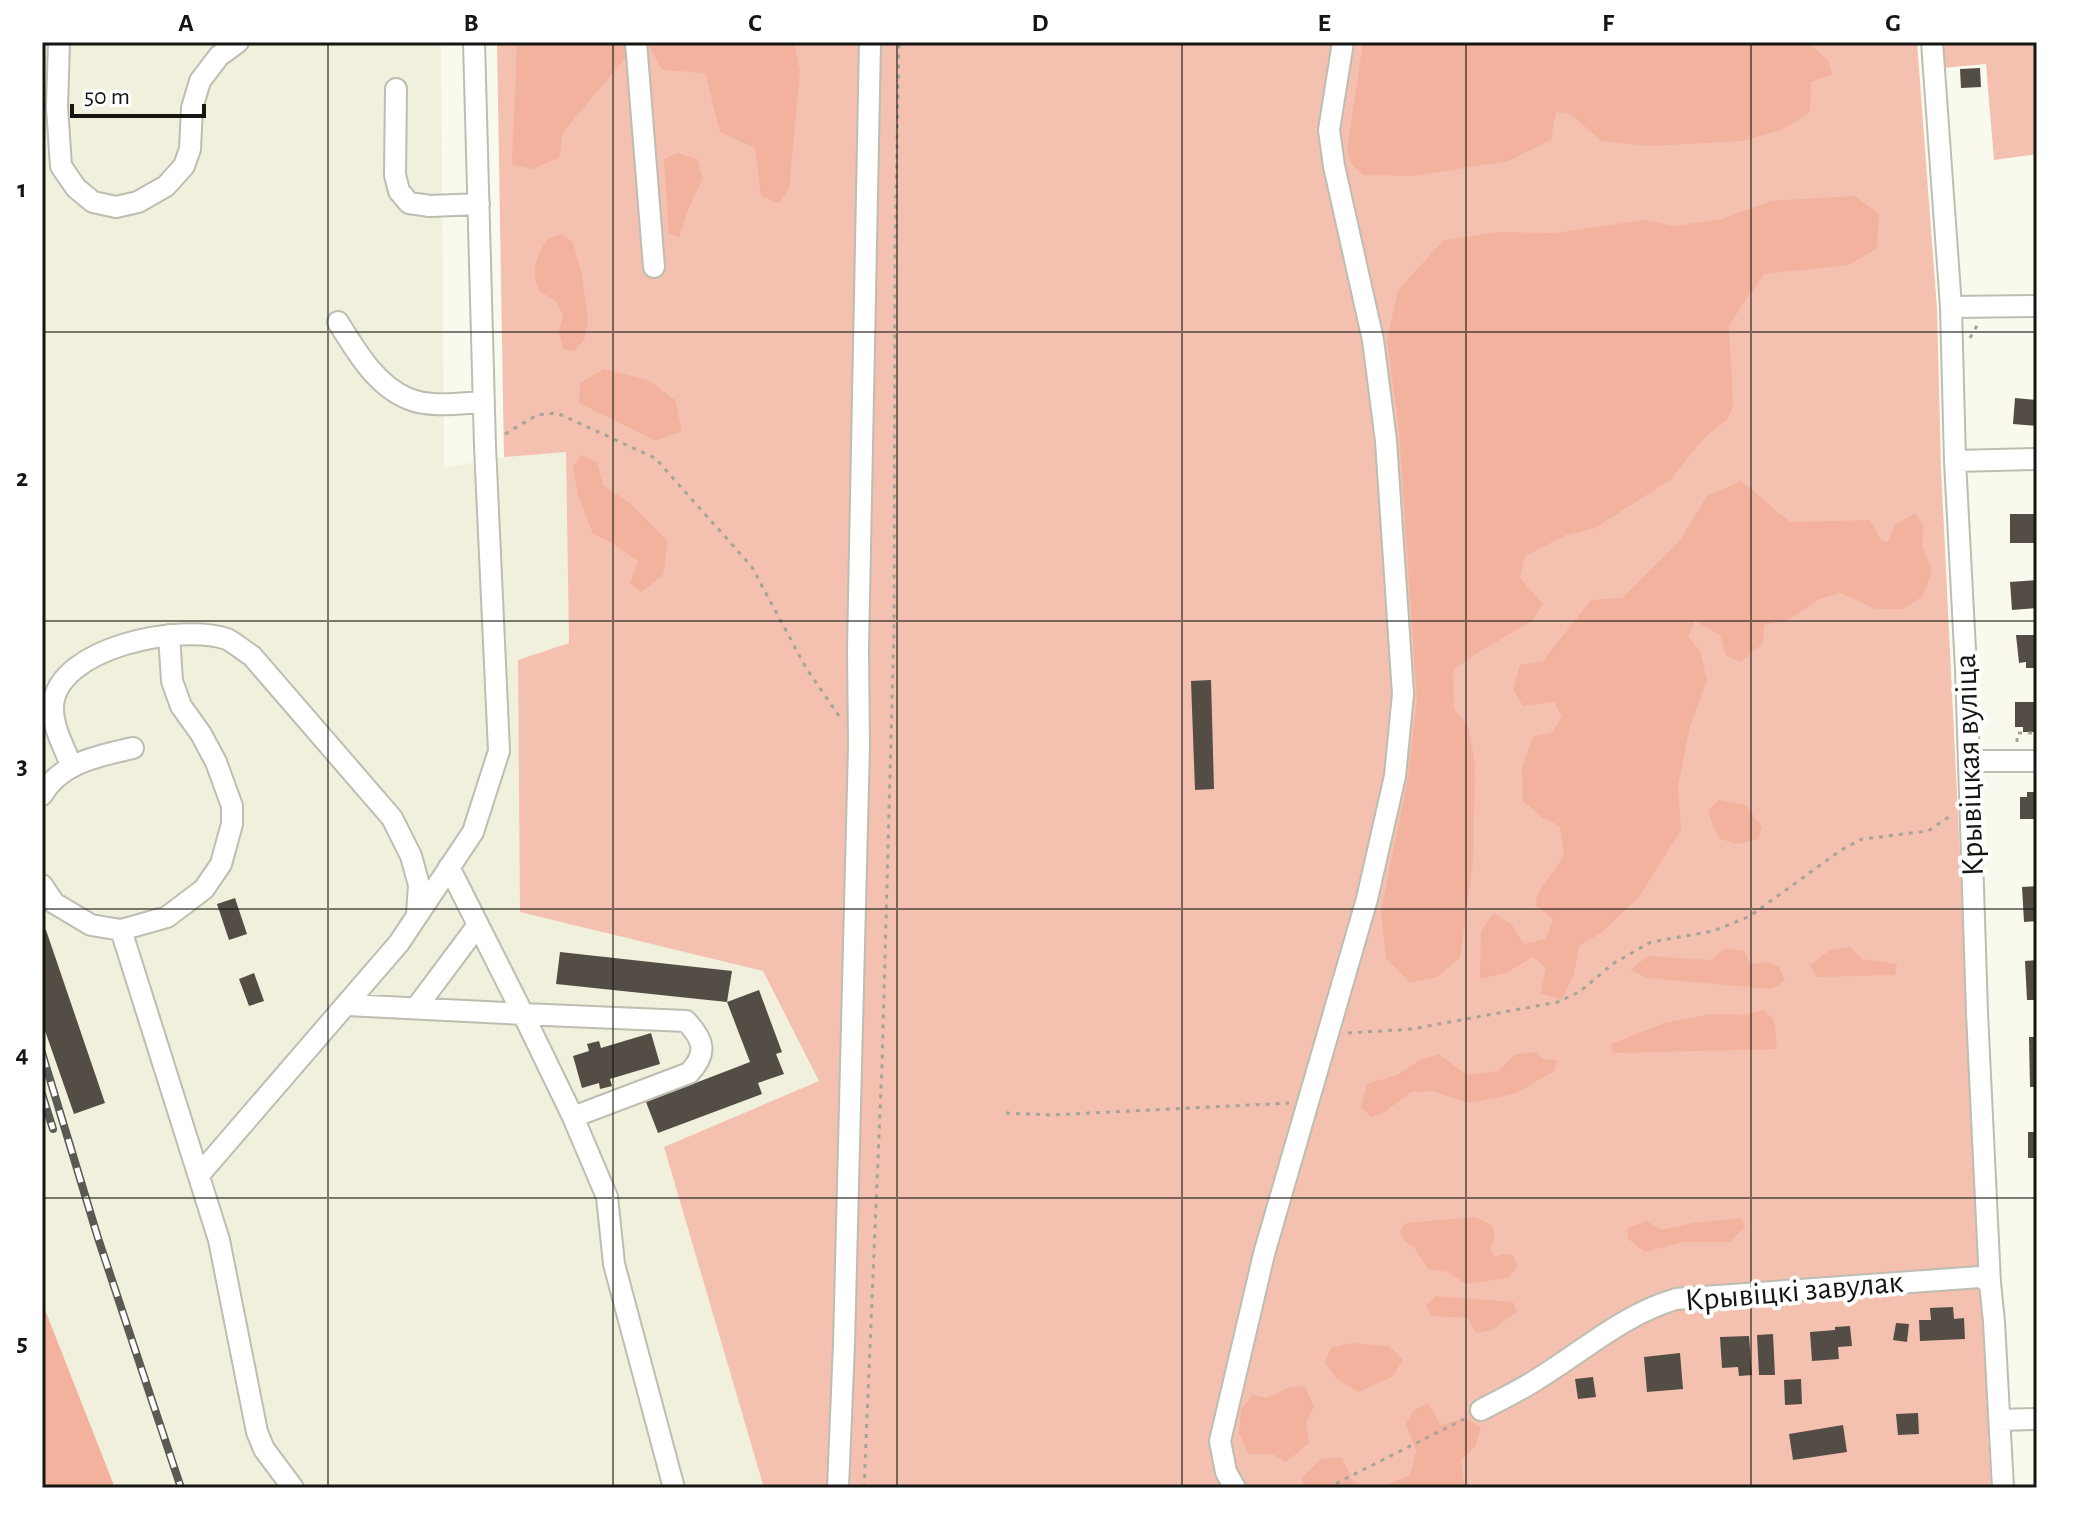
<svg xmlns="http://www.w3.org/2000/svg" width="2079" height="1530" viewBox="0 0 2079 1530" font-family="'Alegreya Sans',sans-serif">
  <style>
    .built { fill: #f0f0dc }
    .green { fill: #f4c0b0 }
    .forest { fill: #f2b29e }
    .building { fill: #534d45 }
    .lines { fill: none; stroke-linecap: round; stroke-linejoin: round }
    .minor-casing { stroke: #bdbdb2; stroke-width: 24 }
    .path { stroke: #a4a49b; stroke-width: 3; stroke-dasharray: 4 6; stroke-linecap: butt }
    .minor { stroke: #fff; stroke-width: 20 }
    .rail-casing { stroke: #5a5a54; stroke-width: 8 }
    .rail { stroke: #fff; stroke-width: 5; stroke-dasharray: 15; stroke-linecap: butt }
    .grid { fill: none; stroke: #151511; stroke-width: 2; stroke-opacity: 0.55 }
    .labels { text-anchor: middle; dominant-baseline: central; stroke-width: 8; stroke-linejoin: round; paint-order: stroke }
    .street-label { font-size: 32px; fill: #151511; stroke: #fff }
    .neatline { fill: none; stroke: #151511; stroke-width: 3 }
    .grid-label { font-size: 26px; text-anchor: middle; font-weight: bold; fill: #151511 }
  </style>
  <rect width="100%" height="100%" fill="#f9f9ee"/>
  <path class="built" d="M42,42H441L444,468L504,457L566,451L569,643L520,911L763,971L820,1082L664,1147L764,1488H115L42,1302Z"/>
  <path class="green" d="M497,42H1917L1937,309L1941,468L1991,1488H764L664,1147L819,1081L763,971L520,912L518,660L569,643L566,452L504,457Z
    M1942,42H2037V154L1994,160L1986,64L1943,68Z"/>
  <path class="forest" d="M517,42H625L628,55L563,132L559,158L532,169L512,165Z
    M649,42H794L800,71L789,189L779,203L761,196L755,148L720,132L705,73L662,70L648,44Z
    M1363,42H1807L1828,60L1832,74L1811,82L1810,112L1784,129L1742,141L1651,146L1601,141L1571,114L1556,112L1551,140L1508,161L1414,176L1363,175L1351,164L1347,150Z
    M678,153L697,159L703,179L690,205L679,237L669,233L664,159Z
    M1855,196L1879,214L1877,248L1849,265L1764,274L1729,325L1733,406L1727,420L1705,437L1670,480L1595,528L1566,535L1525,556L1520,578L1543,604L1532,621L1479,652L1453,670L1454,709L1468,726L1475,762L1473,863L1460,958L1437,977L1410,983L1386,958L1381,910L1407,784L1417,701L1399,429L1387,340L1398,290L1443,241L1495,232L1555,233L1645,220L1674,226L1722,219L1771,201Z
    M562,234L573,242L582,275L588,321L584,341L574,351L564,350L559,332L563,315L556,301L539,291C531,269 536,259 547,239Z
    M604,369L648,380L675,400L682,431L656,441L579,403L580,383Z
    M581,455L597,462L603,485L631,504L668,542L663,575L641,592L630,584L638,561L610,542L593,534L578,495L573,467Z
    M1741,481L1790,522L1870,520L1881,540L1887,542L1896,524L1915,513L1923,525L1922,547L1932,570L1923,596L1904,609H1876L1840,593L1820,599L1788,620L1764,625L1763,643L1741,662L1726,656L1720,635L1695,621L1688,636L1700,651L1707,680L1690,726L1678,786L1681,830L1639,897L1602,932L1579,946L1574,974L1562,1000L1541,993L1546,968L1533,957L1506,973L1480,979L1481,931L1494,913L1512,925L1524,944L1546,939L1553,919L1535,905L1538,893L1564,856L1560,826L1543,818L1523,801L1522,767L1533,737L1551,733L1562,717L1554,702L1523,706L1513,689L1520,665L1543,661L1591,600L1622,598L1678,543L1707,496Z
    M1719,800L1746,805L1762,827L1758,839L1737,844L1720,839L1713,826L1708,810Z
    M1850,947L1862,959L1897,964L1895,975L1817,977L1810,965L1830,950Z
    M1726,948L1744,951L1750,964L1769,962L1779,967L1785,981L1772,989L1648,978L1630,970L1648,956L1711,960Z
    M1764,1010L1774,1020L1777,1049L1613,1053L1611,1044L1664,1023L1711,1014L1741,1015Z
    M1538,1052L1542,1059L1557,1060L1554,1071L1517,1093L1469,1103L1432,1091L1411,1092L1383,1113L1371,1117L1361,1107L1367,1084L1397,1075L1420,1060L1439,1054L1467,1075L1498,1071L1516,1054Z
    M1475,1217L1492,1225L1495,1240L1489,1249L1495,1257L1504,1254L1514,1255L1517,1267L1508,1278L1466,1284L1447,1272L1428,1269L1415,1249L1404,1240L1400,1231L1406,1223Z
    M1742,1218L1745,1227L1729,1242H1682L1645,1252L1628,1239V1228L1646,1221L1662,1230L1694,1223Z
    M1436,1296L1513,1302L1517,1312L1492,1330L1476,1333L1468,1318L1431,1316L1426,1305Z
    M42,1302L115,1488H42Z
    M1352,1343L1389,1346L1403,1360L1392,1377L1358,1392L1337,1379L1325,1363L1331,1348Z
    M1305,1386L1314,1407L1306,1423L1309,1443L1286,1462L1272,1454H1249L1239,1434L1241,1409L1252,1395L1267,1398L1290,1387Z
    M1429,1403L1440,1425L1465,1418L1481,1427L1475,1447L1461,1460L1463,1479L1467,1488H1380L1410,1475L1416,1451L1406,1424L1414,1410Z
    M1342,1457L1352,1480L1369,1488L1301,1487L1303,1476L1321,1459Z"/>
  <path class="building" d="M1980,68L1981,87L1961,88L1960,69Z
    M2015,398L2037,400V426L2013,424Z
    M2010,514H2037V543H2010Z
    M2037,580V608L2012,610L2010,582Z
    M2016,635H2037V662H2034V668H2026V662L2019,663Z
    M1211,680L1214,789L1195,790L1191,681Z
    M2015,702H2037V732H2023V727H2015Z
    M2027,792H2037V819H2020V797H2027Z
    M2037,886V921L2024,922L2022,887Z
    M235,898L247,934L229,940L217,904Z
    M46,930L105,1103L74,1114L42,1022V931Z
    M560,952L732,971L727,1002L556,984Z
    M2037,960V1000H2027L2025,961Z
    M254,973L264,1001L249,1006L239,979Z
    M759,990L782,1052L776,1054L784,1074L758,1083L762,1094L658,1133L646,1102L750,1062L727,1002Z
    M651,1033L660,1064L610,1079L612,1086L600,1089L599,1083L582,1088L573,1056L589,1051L587,1044L599,1041L601,1048Z
    M2029,1037H2037V1087H2030Z
    M2028,1132H2037V1158H2028Z
    M1953,1307L1954,1319L1964,1318L1965,1339L1920,1341L1919,1320H1931L1930,1308Z
    M1896,1323L1909,1324L1907,1342L1893,1340Z
    M1850,1326L1852,1346L1838,1347L1839,1359L1812,1361L1810,1332L1835,1330V1327Z
    M1773,1334L1775,1375H1759L1757,1335Z
    M1749,1336L1752,1375L1739,1376L1738,1367L1722,1368L1720,1337Z
    M1680,1353L1683,1389L1647,1392L1644,1357Z
    M1593,1377L1596,1397L1578,1399L1575,1379Z
    M1801,1379L1802,1404L1785,1405L1784,1380Z
    M1918,1413L1919,1434L1898,1435L1896,1414Z
    M1843,1425L1847,1452L1793,1460L1789,1434Z"/>
  <g class="lines">
    <g class="minor-casing">
      <path id="minor" d="M59,42L57,107L61,166L76,188L93,202L116,207L138,202L166,186L184,166L190,149L192,108L200,81L219,56L238,42
        M636,42L654,267
        M1932,42L1951,307L1955,461L1966,669L1977,1013L1990,1283L1994,1322L2003,1488
        M396,89L395,175L399,191L409,203L430,206L479,204
        M1951,307L2037,306
        M338,322C356,351 376,386 409,399C431,408 461,403 484,402
        M1955,461L2037,459
        M169,635L172,681L181,706L201,734L216,762L232,806V824L221,864L204,889L167,917L121,930L219,1240L257,1432L264,1449L293,1488
        M1970,761H2037
        M71,765C64,747 52,726 53,706C57,647 181,623 227,639C235,643 244,651 252,656L392,818L411,856L419,885L417,914
        M42,795C61,762 99,756 133,748
        M449,867L523,1014L686,1021C704,1040 708,1053 689,1073L573,1117
        M42,885L54,903L91,925L121,930
        M347,1005L523,1014L573,1117L607,1197L614,1264L674,1488
        M416,1008L478,925
        M199,1175L399,943L473,832L499,751L485,446L474,42
        M1481,1410C1500,1400 1519,1391 1536,1380C1582,1352 1624,1314 1676,1299L1980,1277L1990,1283
        M1999,1420L2037,1419
        M838,1488L844,1344L859,746L858,649L870,42
        M1235,1488L1226,1472L1220,1441L1264,1254L1367,899L1395,776L1403,694L1386,441L1373,340L1334,166L1329,130L1343,42"/>
    </g>
    <path class="path" d="M1970,338L1978,324
      M505,434L537,415L557,413L655,458L752,567L806,668L839,716
      M2017,742V733H2037
      M1348,1033L1412,1029L1558,1002L1579,992L1614,963L1651,942L1713,931L1750,916L1841,850L1862,839L1928,831L1950,816
      M1006,1113L1050,1115L1289,1103
      M864,1488L882,1065L894,631L895,244L899,42
      M1327,1488L1464,1419"/>
    <use href="#minor" class="minor"/>
    <g class="rail-casing">
      <path id="rail" d="M42,1053L98,1238L181,1488
        M42,1094L53,1129"/>
    </g>
    <use href="#rail" class="rail"/>
  </g>
  <path class="grid" d="M328,42V1488M613,42V1488M897,42V1488M1182,42V1488M1466,42V1488M1751,42V1488M42,332H2037M42,621H2037M42,909H2037M42,1198H2037"/>
  <g class="labels">
    <g class="street-label">
      <text transform="translate(1969 765) rotate(-92)">Крывіцкая вуліца</text>
      <text transform="translate(1794 1291) rotate(-5)">Крывіцкі завулак</text>
    </g>
  </g>
  <rect width="2079" height="1530" fill="none" stroke="#ffffff" stroke-width="88"/>
  <path d="M72 104v12h132v-12" fill="none" stroke="#151511" stroke-width="4"/>
  <text x="84" y="104" font-size="24" fill="#151511" stroke="#ffffff" stroke-width="6" paint-order="stroke">50 m</text>
  <rect x="44" y="44" width="1991" height="1442" class="neatline"/>
  <g class="grid-label">
    <text x="186" y="31">A</text>
    <text x="471" y="31">B</text>
    <text x="755" y="31">C</text>
    <text x="1040" y="31">D</text>
    <text x="1324" y="31">E</text>
    <text x="1608" y="31">F</text>
    <text x="1893" y="31">G</text>
    <text x="22" y="197">1</text>
    <text x="22" y="486">2</text>
    <text x="22" y="774">3</text>
    <text x="22" y="1062">4</text>
    <text x="22" y="1351">5</text>
  </g>
</svg>
